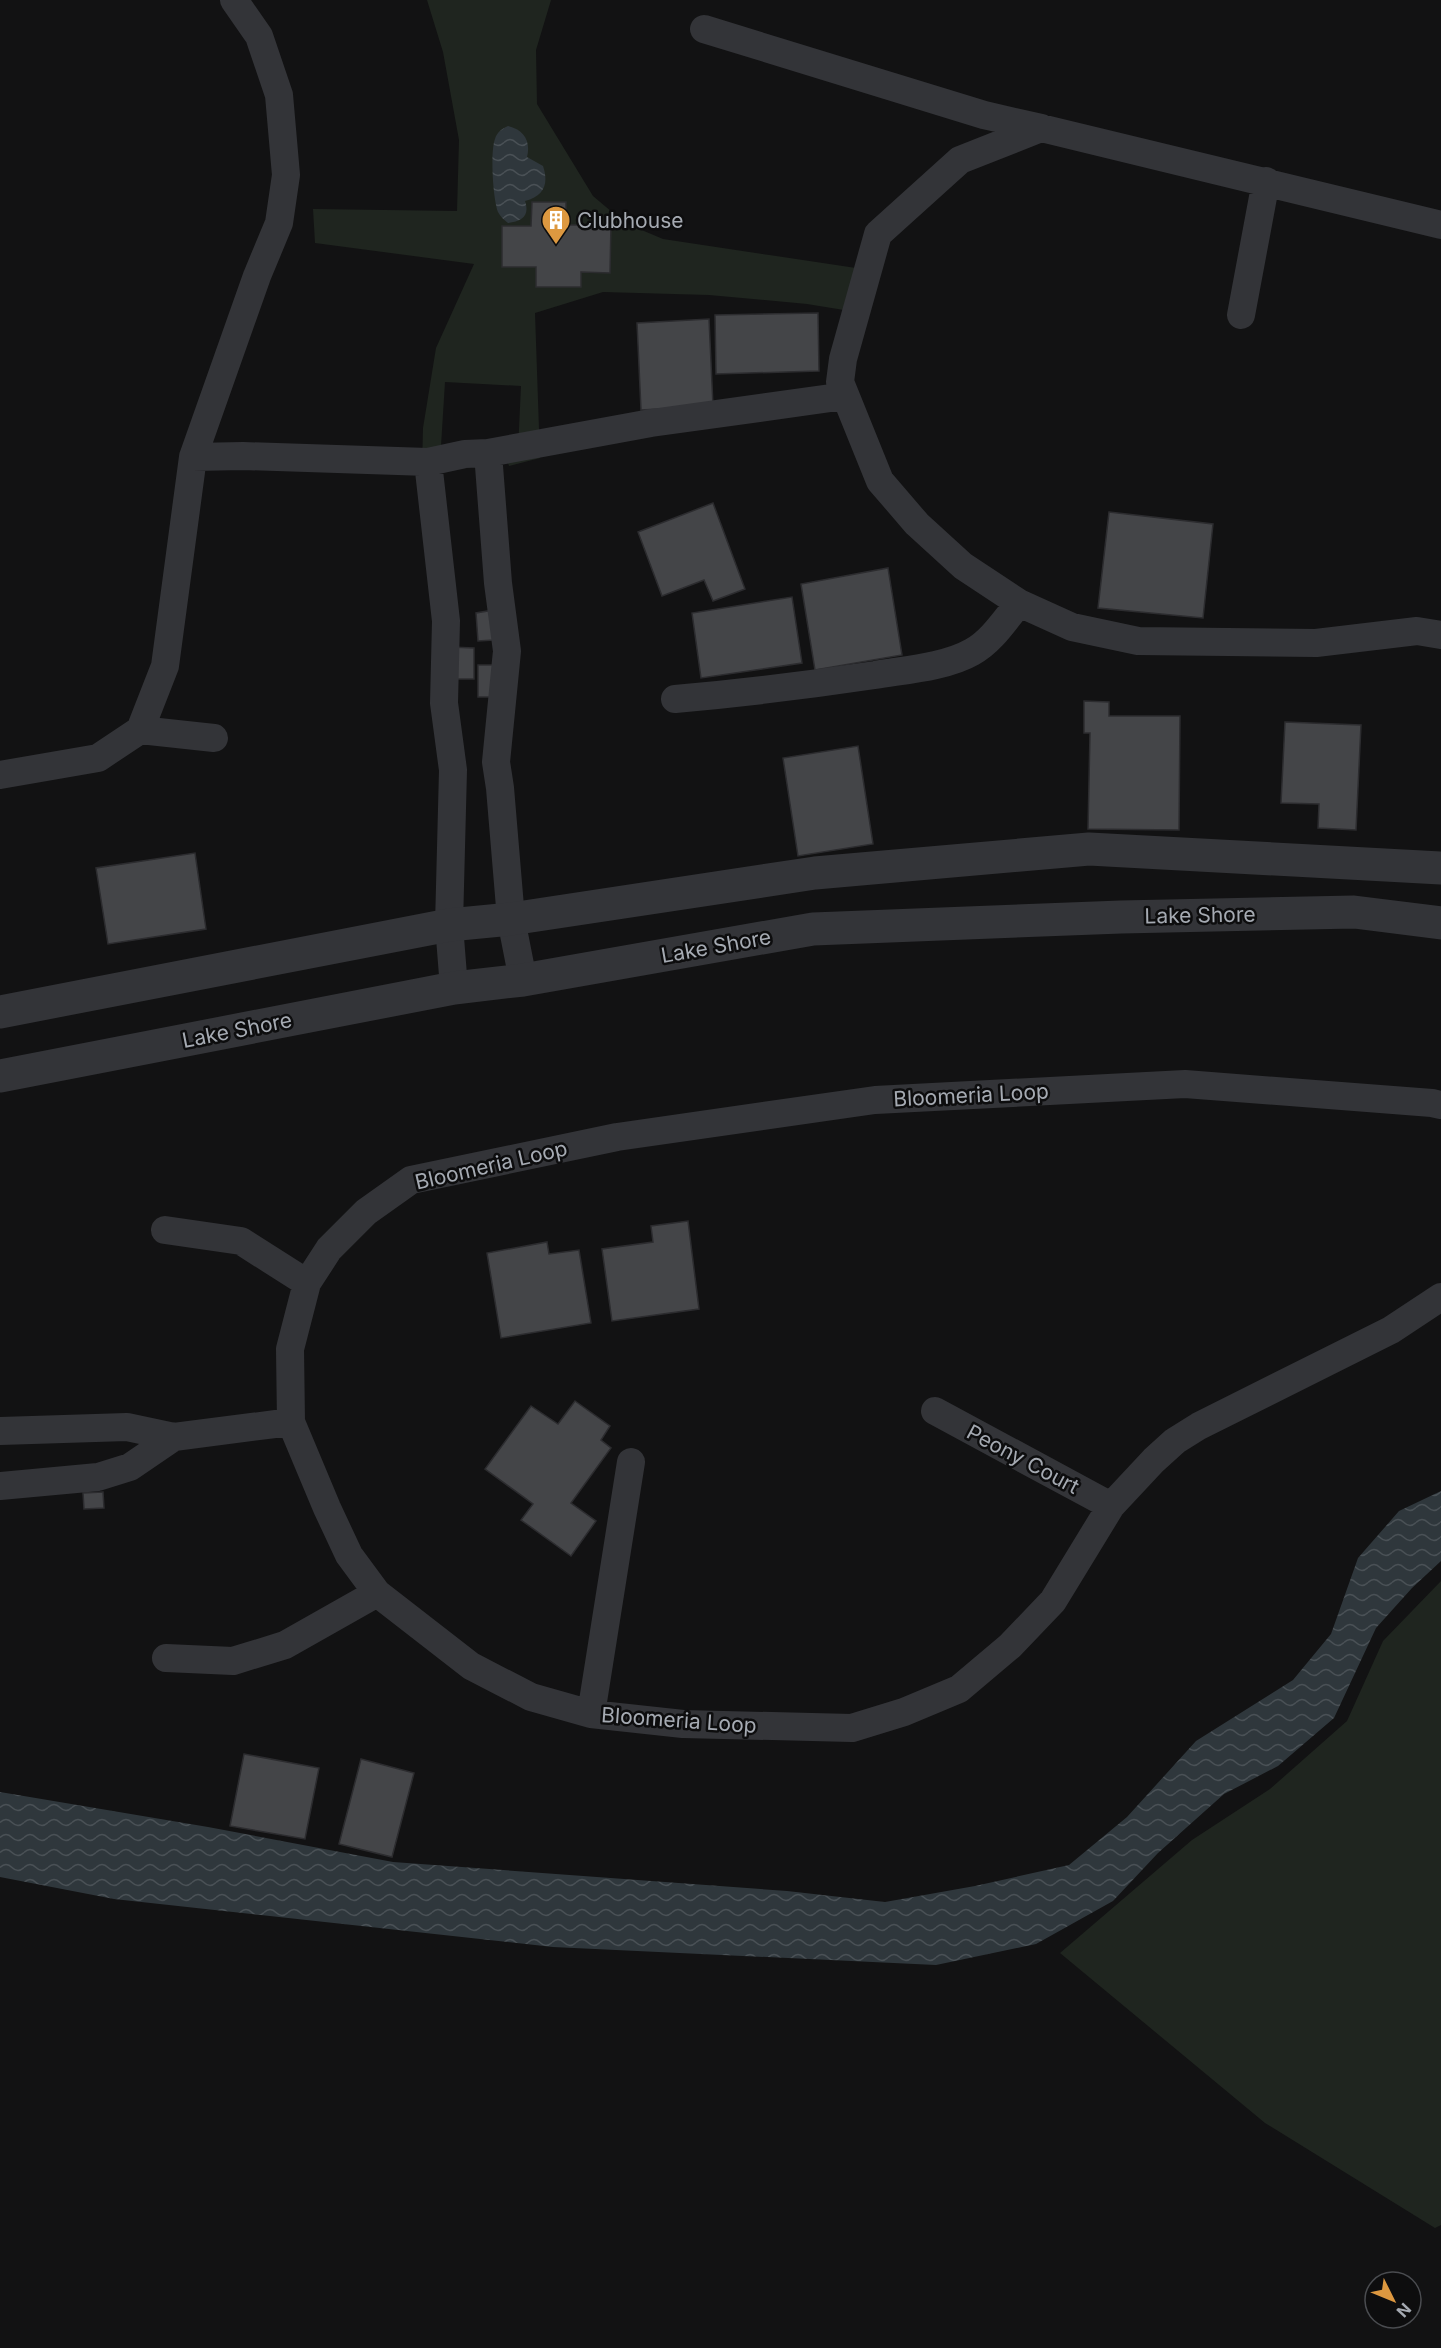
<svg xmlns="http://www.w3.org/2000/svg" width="1441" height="2348" viewBox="0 0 1441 2348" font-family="Inter,sans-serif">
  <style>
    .green { fill: #1f251f }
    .water { fill: url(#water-waves) }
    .building { fill: #444548; stroke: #2c2c2f; stroke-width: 1.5 }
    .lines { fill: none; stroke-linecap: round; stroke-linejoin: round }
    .minor { stroke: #333438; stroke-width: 28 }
    .tertiary { stroke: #333438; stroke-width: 33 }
    .labels { text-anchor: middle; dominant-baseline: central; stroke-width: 5; stroke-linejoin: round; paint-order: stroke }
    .poi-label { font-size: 21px; fill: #a5aab2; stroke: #0d0d0e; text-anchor: start }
    .street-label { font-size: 21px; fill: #a5aab2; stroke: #0d0d0e }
  </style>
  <defs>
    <pattern id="water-waves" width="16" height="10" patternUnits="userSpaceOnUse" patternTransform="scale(1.5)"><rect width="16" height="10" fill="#2f373c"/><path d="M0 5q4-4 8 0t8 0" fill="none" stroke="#4a5156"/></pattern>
  </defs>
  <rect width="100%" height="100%" fill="#121213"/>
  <path class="green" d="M427,0H551L536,50L537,104L593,196L625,223L663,239L856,268L850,311L807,304L709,295L603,292L535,313L540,458L509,466L504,450H518L521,386L445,382L441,446L422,467L423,428L436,348L474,264L315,243L313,209L457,211L459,140L443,52Z
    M1441,1581V2225L1435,2228L1265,2123L1060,1953L1192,1840L1270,1789L1347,1721L1383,1641Z"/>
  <path class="water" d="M508,126C524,130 531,141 527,157L543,166C549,184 544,196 525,201C530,216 522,221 508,223C504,220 500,216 498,212C493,199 490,152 495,139C497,132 502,129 508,126Z
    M1441,1491V1561L1412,1588L1376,1628L1334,1718L1278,1766L1224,1794L1158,1853L1113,1901L1036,1944L936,1965L553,1947L114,1899L0,1877V1792L208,1827L393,1862L787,1891L885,1902L975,1886L1069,1865L1127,1817L1196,1741L1293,1680L1331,1634L1358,1558L1399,1511Z"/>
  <path class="building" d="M532,202H566V225H611L610,273L581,272V287H536V267H502V226H531Z
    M818,313L819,371L716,374L715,315Z
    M709,319L713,406L641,410L637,323Z
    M713,503L745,589L713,601L704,580L662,596L638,532Z
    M1109,512L1213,524L1203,618L1098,608Z
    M888,568L902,655L815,670L801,584Z
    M792,597L802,663L701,678L692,613Z
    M494,610V640L478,641L476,613Z
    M450,647L474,648V679H450Z
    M478,665H500L501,697H478Z
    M1084,701L1109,702V716H1180L1179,830L1088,829L1090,733H1084Z
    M1285,722L1361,725L1356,830L1318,828L1319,804L1281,803Z
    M858,746L873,844L798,856L783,758Z
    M195,853L206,929L108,944L96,868Z
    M688,1221L699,1309L612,1321L602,1249L653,1242L651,1226Z
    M547,1242L549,1254L579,1250L591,1323L501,1338L487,1253Z
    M575,1401L610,1426L601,1440L611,1448L571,1503L596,1521L571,1556L521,1520L533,1504L485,1469L531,1406L558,1424Z
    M103,1492L104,1508L84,1509L83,1493Z
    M244,1754L319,1768L305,1839L230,1826Z
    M361,1759L414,1773L392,1857L339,1844Z"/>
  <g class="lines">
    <path class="minor" d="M704,29L984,115L1041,128
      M1441,225L1041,128L960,160L878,234L843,359L840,382L880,481L917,524L963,566L1019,603L1072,627L1138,641L1316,643L1417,631L1441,635
      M1241,315L1266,181
      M488,453L498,583L507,651L496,762L500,788L511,919L523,980
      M193,457L243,456L428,462L465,454L488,453L651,423L845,396
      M428,462L446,621L444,703L453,770L449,925L454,988
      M675,699C742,693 808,685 875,675C904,670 946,667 972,652C991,642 1005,620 1019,603
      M140,730L214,738
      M0,775L98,758L140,730L165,666L193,457L257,276L279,223L286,175L279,95L259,36L234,0
      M1441,1105L1432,1103L1185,1084L875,1100L617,1137L411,1180L366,1212L329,1249L307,1283L290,1349L291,1422L327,1508L349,1555L377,1593L471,1666L531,1697L591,1714L683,1724L852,1728L904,1712L959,1689L1010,1646L1053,1601L1111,1506L1154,1460L1175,1441L1199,1426L1391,1330L1441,1297
      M165,1230L241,1241L307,1283
      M935,1411L1111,1506
      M0,1431L127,1427L174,1437L291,1422
      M0,1486L98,1477L130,1467L174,1437
      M166,1658L233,1661L285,1645L377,1593
      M591,1714L631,1462"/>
    <path class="tertiary" d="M0,1012L449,925L511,919L815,873L1089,849L1441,868
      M0,1076L454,988L523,980L813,929L1121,917L1354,912L1441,923"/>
  </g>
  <defs>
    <g id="building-pin" transform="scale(1.5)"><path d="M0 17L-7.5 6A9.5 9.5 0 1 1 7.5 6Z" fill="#dd9840" stroke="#0d0d0e"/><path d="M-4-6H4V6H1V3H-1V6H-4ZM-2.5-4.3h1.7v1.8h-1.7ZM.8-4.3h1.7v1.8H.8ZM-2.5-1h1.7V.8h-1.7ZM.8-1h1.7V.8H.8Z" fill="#fff"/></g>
  </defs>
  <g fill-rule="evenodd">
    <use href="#building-pin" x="556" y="220"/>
  </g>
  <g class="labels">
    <g class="poi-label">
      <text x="577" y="220">Clubhouse</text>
    </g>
    <g class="street-label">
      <text transform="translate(1200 915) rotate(-1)">Lake Shore</text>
      <text transform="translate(716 946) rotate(-10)">Lake Shore</text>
      <text transform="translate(237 1030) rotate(-11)">Lake Shore</text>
      <text transform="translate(971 1095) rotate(-3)">Bloomeria Loop</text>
      <text transform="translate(491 1165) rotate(-13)">Bloomeria Loop</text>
      <text transform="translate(1023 1459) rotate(28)">Peony Court</text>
      <text transform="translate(679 1720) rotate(4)">Bloomeria Loop</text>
    </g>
  </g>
  <g transform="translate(1393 2300) rotate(133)"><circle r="28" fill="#0d0d0e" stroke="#4a4c50" stroke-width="1.5"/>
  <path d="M0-4.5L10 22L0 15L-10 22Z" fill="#dd9840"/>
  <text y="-9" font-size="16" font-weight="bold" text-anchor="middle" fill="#a5aab2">N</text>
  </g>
</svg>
